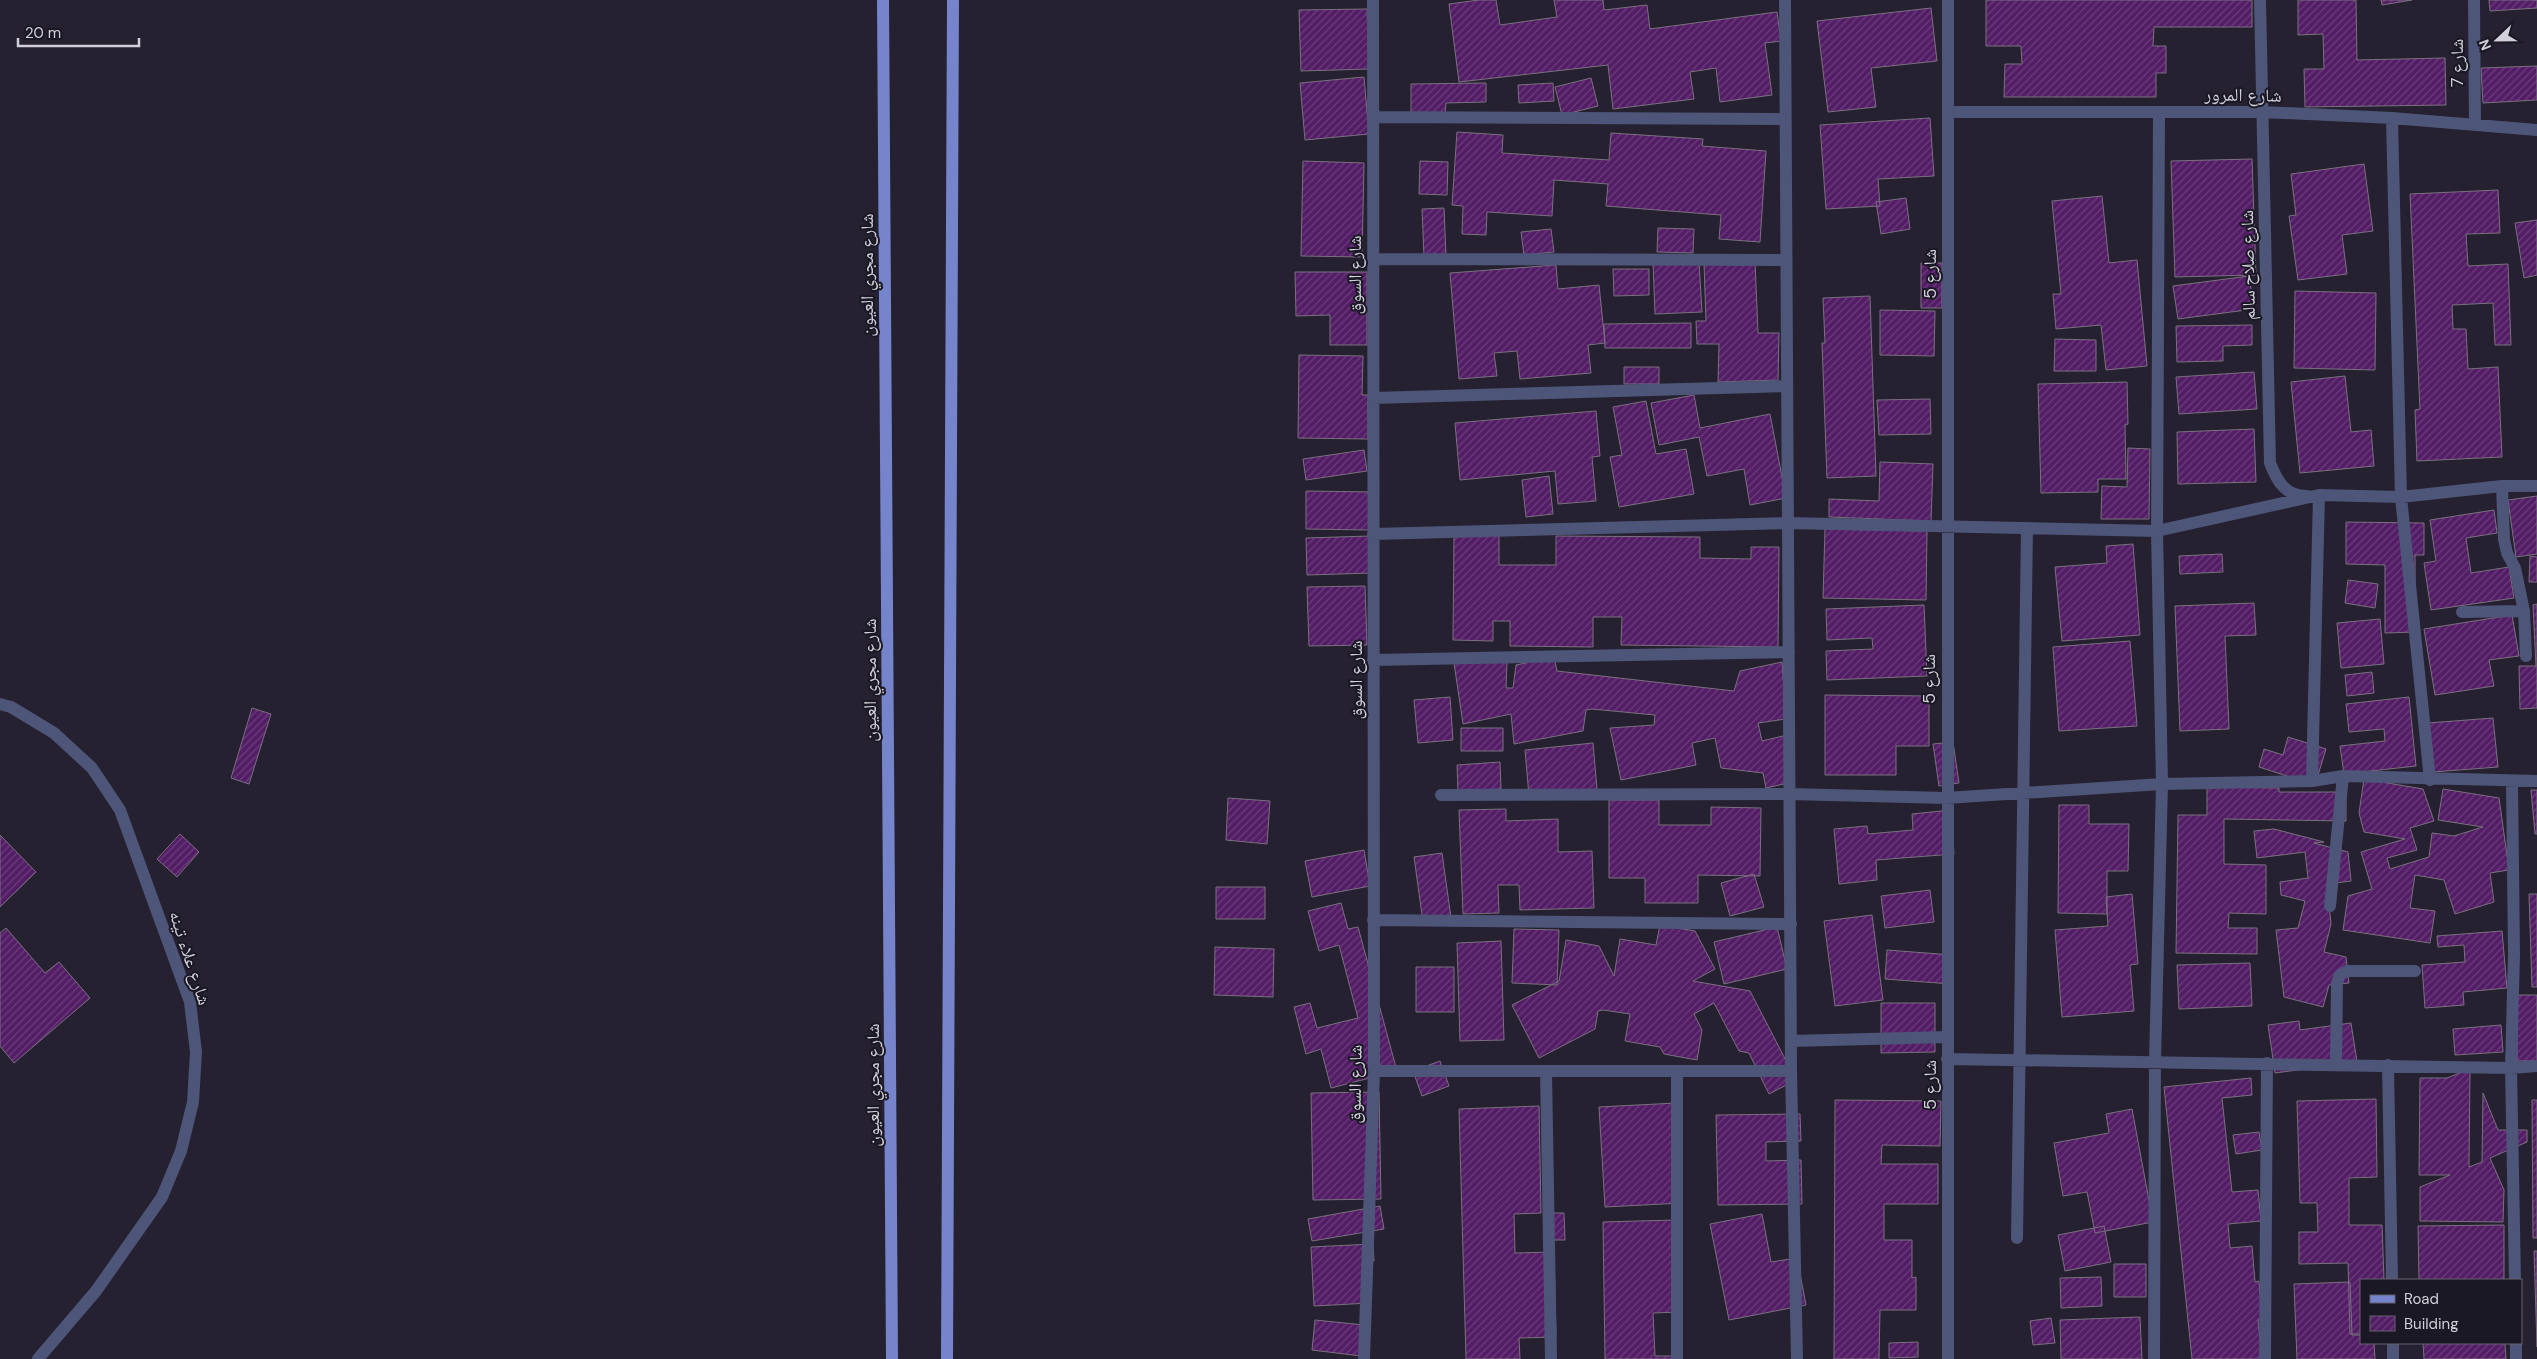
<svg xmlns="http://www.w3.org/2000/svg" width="2537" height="1359" viewBox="0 0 2537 1359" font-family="'DM Sans','Noto Naskh Arabic',sans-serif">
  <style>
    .building { fill: url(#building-hatch); stroke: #7b707f }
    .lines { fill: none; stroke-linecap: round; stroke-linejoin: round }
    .minor { stroke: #4d5578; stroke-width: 12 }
    .primary { stroke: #7684cb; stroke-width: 12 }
    .labels { text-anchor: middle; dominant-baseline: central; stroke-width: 4; stroke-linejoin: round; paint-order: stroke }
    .street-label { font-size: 18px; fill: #d2d0da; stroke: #1b1826 }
  </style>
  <defs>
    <pattern id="building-hatch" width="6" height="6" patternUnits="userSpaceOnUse" patternTransform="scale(1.25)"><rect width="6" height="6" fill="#531d66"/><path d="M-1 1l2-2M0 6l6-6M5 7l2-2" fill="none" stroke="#6b3d7b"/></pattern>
  </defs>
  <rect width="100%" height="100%" fill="#252130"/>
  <path class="building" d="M1479,0H1496L1500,25L1557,17L1554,0H1603L1604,10L1647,5L1650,29L1777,12L1781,41L1765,43L1772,95L1720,102L1716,68L1690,72L1694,99L1613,109L1608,65L1459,82L1449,4Z
    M1986,0H2252V27H2154L2153,46H2166V73H2156V97H2004L2005,64H2022L2021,46H1986Z
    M2298,0H2356L2357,60L2445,58L2446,105L2305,107L2304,69H2324L2323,34L2298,35Z
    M2381,0H2412L2382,5Z
    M2489,0H2537V8L2490,11Z
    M1931,8L1937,61L1871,68L1876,107L1828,112L1817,21Z
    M1367,9L1369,69L1301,71L1299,10Z
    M2537,66V100L2483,103L2481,68Z
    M1364,77L1369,134L1305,140L1300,83Z
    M1591,78L1598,106L1562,115L1555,87Z
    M1486,83V102L1446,103L1445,114L1411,115V84Z
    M1553,83L1554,101L1519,103L1518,85Z
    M1930,118L1934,176L1878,179L1880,206L1826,209L1820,125Z
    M1457,132L1503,135L1502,153L1609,160L1611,133L1703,139L1702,146L1766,151L1760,242L1719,239L1721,215L1606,206L1608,184L1554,180L1552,216L1487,212L1486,235L1462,234L1463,206L1452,205Z
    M2252,159L2256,275L2175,277L2171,161Z
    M1303,161L1364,163L1362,257L1301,256Z
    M1420,161L1448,162L1447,195L1419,194Z
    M2364,164L2373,231L2342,235L2347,274L2298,280L2289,216L2296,215L2291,174Z
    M2498,190L2500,233L2466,234L2468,266L2508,264L2511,345H2495L2493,303L2452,305L2453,329H2466L2468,369L2498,367L2502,457L2417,461L2415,410L2420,409L2410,194Z
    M2102,196L2109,263L2137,260L2147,366L2106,370L2101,325L2056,329L2053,294H2061L2052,201Z
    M1906,198L1910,229L1881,234L1876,202Z
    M1444,208L1446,255L1424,256L1422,209Z
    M2537,220V275L2524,278L2515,223Z
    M1658,228L1694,229L1693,253L1657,252Z
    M1551,229L1554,252L1524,255L1521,232Z
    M1699,261L1702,312L1655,314L1653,262Z
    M1755,261L1758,333H1779L1778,380L1718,382L1719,344H1697L1696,321H1706L1704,263Z
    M1921,263H1942V308H1921Z
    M1556,265L1558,289L1599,285L1605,343L1588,345L1591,373L1520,379L1517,351L1494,353L1497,376L1459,379L1450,273Z
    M1613,269H1649V295L1614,296Z
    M1295,272H1367V345H1330V315L1296,316Z
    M2249,276L2254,309L2178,319L2173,286Z
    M2295,291L2376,293L2375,370L2294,368Z
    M1870,296L1876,476L1827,478L1822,343H1825L1823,298Z
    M1880,310L1935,311L1934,356L1880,355Z
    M1691,323V348H1605L1604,324Z
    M2252,325V345L2223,346V361L2177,362L2176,326Z
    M2055,339L2096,340V371H2054Z
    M1299,355L1363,356L1362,395H1368V439L1298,438Z
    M1624,367H1659V384H1624Z
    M2254,372L2257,409L2179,414L2176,377Z
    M2345,376L2351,432L2371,430L2374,466L2300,473L2291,382Z
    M2127,382L2128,424L2125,425L2126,479H2098V492L2041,493L2038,384Z
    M1694,395L1700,428L1770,414L1786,498L1750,505L1744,469L1707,476L1699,437L1659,445L1651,403Z
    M1930,399L1931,434L1879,435L1877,400Z
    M1646,401L1656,454L1686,449L1694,494L1619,507L1610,457L1622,455L1613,407Z
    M1596,411L1600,456L1592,457L1596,501L1558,504L1555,471L1460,480L1455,423Z
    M2254,429L2256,482L2178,484L2177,432Z
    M2128,448L2150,449L2149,519H2101L2102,486L2127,487Z
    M1364,450L1367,471L1306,480L1303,459Z
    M1880,462L1933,464L1931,521L1829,517V499L1879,501Z
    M1549,476L1553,514L1526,517L1522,480Z
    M1306,491L1372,492L1371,530L1306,529Z
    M2537,496V554L2516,557L2508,500Z
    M2494,510L2497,533L2466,538L2471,573L2509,567L2514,598L2431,610L2424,563L2436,561L2430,520Z
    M2346,522L2424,523V555H2415V632L2385,633V565L2346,564Z
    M1825,529L1927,531L1926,600L1823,598Z
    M1454,534L1499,535V565H1556V536L1700,537V558L1751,559V547H1779L1778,647L1621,645L1622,617H1593V647L1510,646V621H1493V641L1453,640Z
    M1370,536L1371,573L1307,575L1306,538Z
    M2133,544L2140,635L2062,641L2055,567L2107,563L2106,546Z
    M2222,554L2223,572L2180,574L2179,556Z
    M2530,556L2537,557V582H2529Z
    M2348,580L2378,584L2375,608L2345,603Z
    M1365,586L1367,645L1309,646L1307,587Z
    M2254,603L2256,635L2225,636L2229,729L2180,731L2175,606Z
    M2537,604V708L2520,709L2519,666H2536L2533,605Z
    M1924,605L1927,676L1827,680L1826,651L1873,649L1872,638L1827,640L1826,609Z
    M2512,615L2519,656L2489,660L2494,686L2435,695L2424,629Z
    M2380,619L2384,664L2341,668L2337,623Z
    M2130,641L2137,726L2059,731L2053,647Z
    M1554,657L1557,671L1734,691L1740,671L1782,662L1786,719L1758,723L1762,741L1787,735L1788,783L1766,788L1763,773L1721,768L1715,738L1692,743L1696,765L1621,780L1610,728L1654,725L1655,715L1592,709L1586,710L1583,731L1514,744L1511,714L1463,724L1454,663L1507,662L1506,688H1513L1516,665Z
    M2372,672L2374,693L2347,696L2345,675Z
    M1825,695L1929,696V746H1896V775H1825Z
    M1450,697L1453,740L1418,743L1414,700Z
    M2409,697L2416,766L2344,774L2340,746L2385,741L2384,729L2349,732L2346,704Z
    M252,708L271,714L249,784L231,778Z
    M2493,718L2498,767L2433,772L2428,723Z
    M1461,728H1503V751H1461Z
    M2288,737L2326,749L2315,785L2259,767L2264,749L2283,755Z
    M1953,742L1959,783L1939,786L1933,744Z
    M1593,743L1597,789L1529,796L1525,750Z
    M1500,762L1501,789L1458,791L1457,765Z
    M2364,779L2423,789L2434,821L2410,828L2417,850L2387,858L2390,869L2429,857L2432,833L2454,836L2483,827L2438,820L2443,789L2499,798L2509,870L2490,873L2494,902L2455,914L2444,880L2415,875L2410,908L2435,911L2430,943L2343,930L2348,896L2372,889L2361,852L2405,839L2364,832L2359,813Z
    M2207,787L2279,788V792H2346V821L2224,819V864L2266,865V914L2229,913L2228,928H2257V954L2176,953L2178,815H2207Z
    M2531,790H2537V834H2535Z
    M1228,798L1270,801L1267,844L1226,840Z
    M1609,800H1659V825H1711V807L1761,808L1760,876L1698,875V903H1645V878H1609Z
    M2059,805H2089V824H2129L2128,871H2107V914L2058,913Z
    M1506,809V821L1558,819V852L1592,851L1594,908L1520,910L1519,885H1498L1499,913L1463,914L1459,810Z
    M1951,810L1954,854L1876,860L1877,880L1839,884L1834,829L1867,826L1868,834L1913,830L1912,814Z
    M2274,829L2324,842L2314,843L2348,852L2351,881L2327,884L2331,924L2324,952L2346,957L2349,983L2329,985L2323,1007L2284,997L2276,930L2298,928L2305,901L2281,895L2280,882L2308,878L2305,852L2257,858L2254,831Z
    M180,834L199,852L177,877L157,859Z
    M0,835L36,872L0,907Z
    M1364,850L1370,886L1312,897L1305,861Z
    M1442,853L1451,918L1423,922L1414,857Z
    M1754,874L1764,907L1730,916L1721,883Z
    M1216,887H1265V919H1216Z
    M1930,890L1934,922L1885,928L1881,896Z
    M2132,894L2138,964L2130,965L2134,1011L2062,1017L2055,930L2108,926L2106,897Z
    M2529,894H2537V987H2532Z
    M1341,903L1348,929L1358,927L1397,1071L1331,1088L1321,1049L1306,1054L1294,1007L1310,1003L1317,1028L1358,1018L1339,945L1319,951L1308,911Z
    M1872,915L1883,1000L1835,1006L1824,921Z
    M1660,925L1695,931L1715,969L1693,981L1750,991L1796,1080L1769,1094L1749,1053L1739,1051L1714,1003L1694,1014L1702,1030L1697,1060L1664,1054L1660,1047L1625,1041L1630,1014L1603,1010L1598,1011L1595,1029L1539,1058L1512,1005L1559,981L1566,940L1599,946L1614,976L1620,939L1656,945Z
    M1777,927L1787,969L1724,984L1714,942Z
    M6,928L45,973L59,962L90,998L14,1063L0,1046V933Z
    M1514,929L1559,930L1557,985L1512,983Z
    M2502,931L2507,988L2463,992L2464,1005L2425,1008L2422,965L2465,962L2464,945L2438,947L2437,936Z
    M1501,941L1504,1040L1460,1041L1457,943Z
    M1215,947L1274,949L1273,997L1214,995Z
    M1887,950L1952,955L1951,984L1885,979Z
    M2250,963L2252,1006L2179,1009L2177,965Z
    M1416,967H1454V1012H1416Z
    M2517,995H2537V1061H2517Z
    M1881,1003H1935V1052L1881,1053Z
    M2299,1021L2300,1030L2351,1023L2357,1062L2275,1073L2268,1025Z
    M2501,1025L2503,1052L2455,1055L2453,1029Z
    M1440,1061L1449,1086L1422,1096L1413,1071Z
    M2470,1069L2469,1167L2482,1162L2483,1093L2498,1130H2527V1142L2490,1158L2504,1190L2503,1222L2420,1221V1187L2450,1175H2419L2420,1078H2447Z
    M2251,1078L2252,1095L2222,1098L2232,1192L2258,1190L2261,1221L2228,1224L2230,1248L2252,1246L2255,1282L2259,1281L2262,1320H2258L2262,1359H2192L2164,1087Z
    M1379,1092L1381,1199L1313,1200L1311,1093Z
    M2376,1099L2377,1177L2349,1178V1225H2382L2384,1280H2361V1334H2350L2348,1263L2299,1264V1232H2318L2317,1203H2300L2297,1101Z
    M1835,1100L1941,1101L1940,1146L1882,1145L1881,1164H1938V1204H1884V1240H1912V1278L1916,1277V1310H1880L1879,1359H1834Z
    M2532,1100H2537V1238H2533Z
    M1676,1103L1682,1203L1605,1207L1599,1107Z
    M1539,1106L1541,1213L1514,1214L1515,1253L1554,1252L1556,1337L1519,1338L1520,1359H1466L1459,1109Z
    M2132,1109L2153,1222L2095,1233L2087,1192L2063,1196L2054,1143L2109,1133L2106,1114Z
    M1800,1114L1801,1141L1766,1142V1161L1801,1160L1802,1204L1718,1205L1716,1115Z
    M2259,1132L2262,1150L2236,1154L2233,1135Z
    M1380,1206L1384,1229L1312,1241L1308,1219Z
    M1544,1213H1564L1565,1240H1544Z
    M1762,1214L1771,1262L1797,1258L1806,1305L1729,1320L1710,1224Z
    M1675,1220L1678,1312L1653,1313L1655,1356H1682V1359H1605L1603,1222Z
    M2504,1225V1280H2419L2418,1226Z
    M2104,1226L2111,1262L2065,1271L2058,1235Z
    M1373,1244L1374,1261H1367L1370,1303L1314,1306L1311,1247Z
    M2534,1251H2537V1347Z
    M2114,1264H2146V1297H2114Z
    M2101,1277L2102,1306L2061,1308L2060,1278Z
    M2350,1282L2352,1335H2361V1343H2374L2375,1359H2297L2294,1284Z
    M2140,1317L2142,1359H2061L2060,1320Z
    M2051,1318L2055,1343L2033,1345L2030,1321Z
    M1315,1320L1364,1325L1361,1356L1312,1350Z
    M1918,1342V1357L1889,1358V1343Z
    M2423,1343H2505L2506,1359H2424Z"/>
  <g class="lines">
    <path class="minor" d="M1785,0L1791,1071L1797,1359
      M2260,0L2270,463C2277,481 2285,496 2307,496
      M2474,0L2475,125
      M1948,112H2262L2392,118L2537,130
      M1373,117L1785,119
      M2392,118L2401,497L2430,780
      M1373,259L1786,260
      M1373,398L1787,386
      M2502,486L2504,539L2507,553L2515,568L2524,611L2526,656
      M1373,534L1788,523L2157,531L2319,495L2401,497L2502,486H2537
      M2462,612L2524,611
      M1373,660L1789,652
      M0,704L11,707L54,733L92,768L120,810L190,1002L196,1052L193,1102L181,1151L162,1197L96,1291L38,1359
      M2312,781L2319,495
      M2512,781L2514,954L2511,1068L2515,1280
      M1441,795L1790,794L1946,798L2162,784L2312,781L2343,776L2537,781
      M2330,906L2343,776
      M1373,920L1791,924
      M1791,1041L1947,1037
      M1947,1059L2511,1068L2537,1066
      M2336,1064L2337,983L2340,975L2347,971H2415
      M2388,1065L2392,1280
      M1374,1071H1791
      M1546,1071L1551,1359
      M1677,1071V1359
      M2017,1238L2027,528
      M2393,1343V1359
      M2516,1343V1359
      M1364,1359L1374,1071L1373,0
      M1948,1359V0
      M2154,1359L2155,1061L2162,784L2157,531L2159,112
      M2265,1359L2267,1063"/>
    <path class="primary" d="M883,0L892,1359
      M947,1359L953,0"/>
  </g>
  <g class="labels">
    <g class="street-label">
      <text transform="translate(2457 63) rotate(-90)">شارع 7</text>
      <text transform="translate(2243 95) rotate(1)">شارع المرور</text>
      <text transform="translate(2248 265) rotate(-91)">شارع صلاح سالم</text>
      <text transform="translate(1930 274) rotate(-90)">شارع 5</text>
      <text transform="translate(867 275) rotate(-90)">شارع مجري العيون</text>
      <text transform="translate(1355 275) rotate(-90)">شارع السوق</text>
      <text transform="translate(1929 679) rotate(-90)">شارع 5</text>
      <text transform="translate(870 680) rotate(-90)">شارع مجري العيون</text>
      <text transform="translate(1356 680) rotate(-90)">شارع السوق</text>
      <text transform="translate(190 958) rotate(72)">شارع علاء تينه</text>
      <text transform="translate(1355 1084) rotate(-89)">شارع السوق</text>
      <text transform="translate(873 1085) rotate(-90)">شارع مجري العيون</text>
      <text transform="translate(1930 1085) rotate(-90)">شارع 5</text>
    </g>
  </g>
  <rect x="2360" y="1279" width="162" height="65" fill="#1b1826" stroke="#64626e"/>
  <rect x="2370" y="1295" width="25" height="8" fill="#7684cb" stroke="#64626e"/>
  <text x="2404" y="1304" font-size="15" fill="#d2d0da">Road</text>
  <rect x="2370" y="1316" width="25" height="15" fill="url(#building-hatch)" stroke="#64626e"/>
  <text x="2404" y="1329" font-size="15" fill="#d2d0da">Building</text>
  <g transform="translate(2497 40) rotate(248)" stroke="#1b1826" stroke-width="4" paint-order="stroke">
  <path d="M0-4L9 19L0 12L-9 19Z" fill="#d2d0da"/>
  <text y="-8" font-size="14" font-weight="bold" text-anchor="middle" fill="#d2d0da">N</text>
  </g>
  <path d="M18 38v8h121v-8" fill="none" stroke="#d2d0da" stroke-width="2.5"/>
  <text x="25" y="38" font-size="15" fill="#d2d0da" stroke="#1b1826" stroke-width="4" paint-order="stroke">20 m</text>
</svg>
